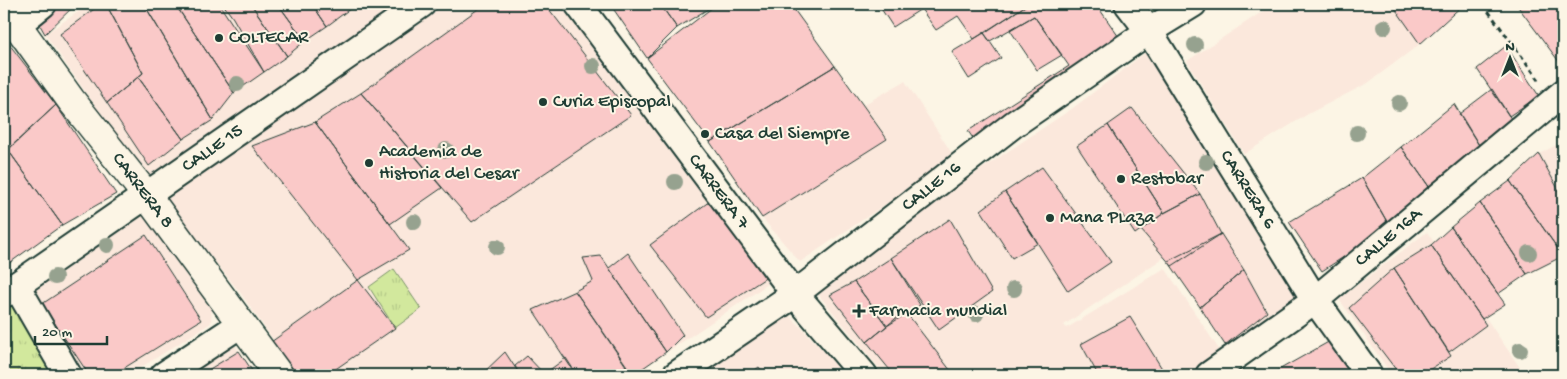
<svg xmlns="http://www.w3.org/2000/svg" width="1567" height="379" viewBox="0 0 1567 379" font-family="'Gochi Hand',sans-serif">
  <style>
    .built { fill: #fbe8dc }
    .grass { fill: url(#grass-tufts); stroke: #789268 }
    .building { fill: #fac9c8; stroke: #1f3d34 }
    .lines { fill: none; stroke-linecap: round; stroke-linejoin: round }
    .street-casing { stroke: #1f3d34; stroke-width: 30 }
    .secondary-casing { stroke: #1f3d34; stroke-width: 31 }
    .path { stroke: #1f3d34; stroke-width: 3; stroke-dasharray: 5 4; stroke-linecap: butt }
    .street { stroke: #fcf5e5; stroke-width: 26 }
    .secondary { stroke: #fcf5e5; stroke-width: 28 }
    .tree { fill: #96a28f }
    .poi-dot { fill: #1f3d34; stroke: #fcf5e5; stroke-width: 2 }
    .labels { text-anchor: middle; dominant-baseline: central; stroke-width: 4; stroke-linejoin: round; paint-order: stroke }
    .poi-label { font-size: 19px; fill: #1f3d34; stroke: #fcf5e5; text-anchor: start }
    .street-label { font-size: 19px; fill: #1f3d34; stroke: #fcf5e5 }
  </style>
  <defs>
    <pattern id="grass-tufts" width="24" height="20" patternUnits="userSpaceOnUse" patternTransform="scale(1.25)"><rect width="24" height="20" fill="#d2e89d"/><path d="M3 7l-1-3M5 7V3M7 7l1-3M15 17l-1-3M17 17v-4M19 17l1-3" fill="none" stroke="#b4c888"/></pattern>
  </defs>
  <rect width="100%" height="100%" fill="#fcf5e5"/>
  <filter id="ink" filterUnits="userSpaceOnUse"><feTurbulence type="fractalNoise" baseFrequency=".02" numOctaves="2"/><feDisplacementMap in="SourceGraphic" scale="10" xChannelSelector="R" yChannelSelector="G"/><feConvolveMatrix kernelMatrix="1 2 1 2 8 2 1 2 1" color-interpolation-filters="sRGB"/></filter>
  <g filter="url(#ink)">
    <path class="built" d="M90,4H402L149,183L45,34Z
      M439,4H563L767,277L768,284L633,375H298L239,291L165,201L164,196L417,18Z
      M1274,4H1392L1420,44L1368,83L1308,114L1244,154L1187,61Z
      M1149,50L1309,297L1230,353L1176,270L1172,252L1064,325L1067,328L1165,268L1224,357L1195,375H885L817,293L947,192L1073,108Z
      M905,81L953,155L917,183L800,262L762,218L887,139L863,105Z
      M1562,142L1563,143V198L1539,154Z
      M139,207L212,306L211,323L129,375H4V308Z
      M1427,232L1525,375H1392L1339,299Z
      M789,316L796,322L846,375H697L782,317Z
      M235,346L257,375H191Z"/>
    <path class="grass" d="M1145,4H1193L1159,25Z
      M394,269L421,309L395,328L369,287Z
      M10,297L67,375H4V302Z"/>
    <path class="building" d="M28,4H76L45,34Z
      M101,4H106L143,73L107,103L60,34Z
      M106,4H144L213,120L183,139L138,77L143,73Z
      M144,4H175L234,93L213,120Z
      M175,4H219L264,72L234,93Z
      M223,4H251L287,56L264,72L233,18Z
      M251,4H278L305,41L287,56Z
      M278,4H312L327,26L305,41Z
      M312,4H349L351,8L327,26Z
      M485,4H545L631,115L472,222L361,93Z
      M610,4H660L677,28L647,58Z
      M660,4H716L677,28Z
      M717,4H790L835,66L710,142L647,58Z
      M878,4H929L893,27Z
      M929,4H1028L974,39L958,16L936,30L921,9Z
      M1028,4H1096L1130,53L983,153L968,131L1069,66L1034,16L990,41L984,33Z
      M1392,4H1464L1420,44Z
      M1516,4H1563V67Z
      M1034,16L1062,55L1037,70L1010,30Z
      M984,33L1001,58L969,79L952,52Z
      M6,40L56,105L4,153V42Z
      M1506,46L1539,96L1509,116L1477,69Z
      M835,66L887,139L762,218L710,142Z
      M138,77L183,139L149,166L107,103Z
      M1492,89L1515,125L1482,150L1459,114Z
      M361,93L442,188L390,224L315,122Z
      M1454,104L1482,150L1437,198L1401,147Z
      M56,105L116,194L62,225L8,150Z
      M1132,108L1200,194L1164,213L1108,125Z
      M315,122L409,250L358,280L252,146Z
      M1108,125L1164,213L1135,234L1077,146Z
      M1401,147L1437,198L1390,227L1362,178Z
      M8,150L62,225L4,267V153Z
      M1539,154L1563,198V256L1510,181Z
      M1042,167L1111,262L1068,291L1005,192Z
      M1362,178L1390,227L1322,271L1289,222Z
      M1510,181L1563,256L1527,274L1480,203Z
      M1005,192L1038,243L1012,258L981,210Z
      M1200,194L1221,234L1172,266L1141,230L1164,213Z
      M710,201L767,277L706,317L650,245Z
      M1480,203L1527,274L1498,294L1451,227Z
      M950,219L992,292L939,330L891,258Z
      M1451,227L1505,304L1482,319L1431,245Z
      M1221,234L1244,270L1200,307L1168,261Z
      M146,235L201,320L113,375H89L42,304Z
      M1431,245L1486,325L1449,352L1394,268Z
      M628,253L683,335L666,352L609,268Z
      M601,256L666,352L633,375L575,291L593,281L583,258Z
      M891,258L920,305L887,326L854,282Z
      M1394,268L1451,356L1421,375H1400L1349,308Z
      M1244,270L1267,312L1225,345L1200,307Z
      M358,280L395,328L327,375H298L271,342Z
      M854,282L887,326L867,342L830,295Z
      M575,291L626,366L611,375H576L533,310Z
      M905,311L954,375H894L867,342Z
      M1130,317L1166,375H1098L1081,344Z
      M1332,340L1357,375H1277L1275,372Z
      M239,351L255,375H200Z
      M505,352L520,375H481Z
      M527,356L544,374L566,358L577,375H520L515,366Z
      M759,367L765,375H748Z"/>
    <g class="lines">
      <g class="street-casing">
        <path id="street" d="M578,4L795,294L864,375
          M1128,4L1149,31L1315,300L1369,375
          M17,25L43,4
          M16,285L68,375
          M4,294L422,4
          M164,375L241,324
          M676,375L795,294L1014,124L1149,31L1193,4
          M1209,375L1315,300L1563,93"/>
      </g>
      <g class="secondary-casing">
        <path id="secondary" d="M4,7L71,100L147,196L279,375"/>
      </g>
      <path class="path" d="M1483,4L1539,80"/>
      <use href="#street" class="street"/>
      <use href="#secondary" class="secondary"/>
    </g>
    <g class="tree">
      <circle cx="1384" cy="27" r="8"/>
      <circle cx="1195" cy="45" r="8"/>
      <circle cx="593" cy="66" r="8"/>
      <circle cx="237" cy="84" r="8"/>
      <circle cx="1399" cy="103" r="8"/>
      <circle cx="1357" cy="133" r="8"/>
      <circle cx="446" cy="150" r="8"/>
      <circle cx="1206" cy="162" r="8"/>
      <circle cx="675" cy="182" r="8"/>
      <circle cx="414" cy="222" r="8"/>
      <circle cx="107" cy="245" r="8"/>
      <circle cx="497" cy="247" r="8"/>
      <circle cx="1529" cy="253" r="8"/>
      <circle cx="55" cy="277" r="8"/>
      <circle cx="1014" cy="289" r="8"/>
      <circle cx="976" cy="314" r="8"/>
      <circle cx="1520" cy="350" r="8"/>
    </g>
  </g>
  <g class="poi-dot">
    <circle cx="219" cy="38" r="5"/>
    <circle cx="543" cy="102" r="5"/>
    <circle cx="705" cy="134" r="5"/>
    <circle cx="369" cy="163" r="5"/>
    <circle cx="1121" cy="179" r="5"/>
    <circle cx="1050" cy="218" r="5"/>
    <path d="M856.5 303.5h5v5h5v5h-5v5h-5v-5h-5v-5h5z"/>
  </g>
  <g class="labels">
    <g class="poi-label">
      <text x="229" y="38">COLTECAR</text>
      <text x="553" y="102">Curia Episcopal</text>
      <text x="715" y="134">Casa del Siempre</text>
      <text x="379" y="152">Academia de<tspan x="379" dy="22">Historia del Cesar</tspan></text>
      <text x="1131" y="179">Restobar</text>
      <text x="1060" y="218">Mana PLaza</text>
      <text x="869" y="311">Farmacia mundial</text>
    </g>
    <g class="street-label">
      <text transform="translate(213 149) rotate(-35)">CALLE 15</text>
      <text transform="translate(932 187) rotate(-38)">CALLE 16</text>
      <text transform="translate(1247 190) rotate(58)">CARRERA 6</text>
      <text transform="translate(142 191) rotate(53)">CARRERA 8</text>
      <text transform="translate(718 192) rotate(53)">CARRERA 7</text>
      <text transform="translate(1389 238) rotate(-40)">CALLE 16A</text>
    </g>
  </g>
  <rect width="1567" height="379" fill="none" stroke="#fcf5e5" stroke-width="20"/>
  <rect x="10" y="10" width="1547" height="359" fill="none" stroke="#1f3d34" stroke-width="2" filter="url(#ink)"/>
  <g transform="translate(1510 58)" stroke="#fcf5e5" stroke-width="4" paint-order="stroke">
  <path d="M0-4L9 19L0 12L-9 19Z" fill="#1f3d34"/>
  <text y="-8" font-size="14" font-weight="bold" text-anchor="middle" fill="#1f3d34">N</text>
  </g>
  <path d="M35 336v8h72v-8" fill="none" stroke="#1f3d34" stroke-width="2.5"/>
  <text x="42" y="336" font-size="15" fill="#1f3d34" stroke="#fcf5e5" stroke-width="4" paint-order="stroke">20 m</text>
</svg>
